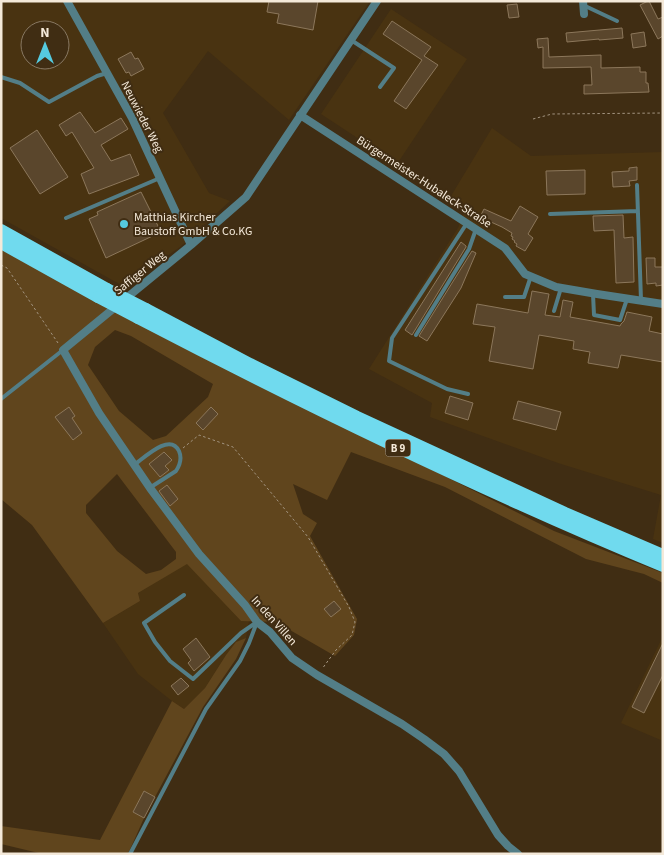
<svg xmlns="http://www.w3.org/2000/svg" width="664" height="855" viewBox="0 0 664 855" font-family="'Source Sans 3',sans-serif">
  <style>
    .built { fill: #493311; fill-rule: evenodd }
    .green { fill: #60451d; fill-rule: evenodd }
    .building { fill: #5a462c; stroke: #8c775b }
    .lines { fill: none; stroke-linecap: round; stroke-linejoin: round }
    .path { stroke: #a39480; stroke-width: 1; stroke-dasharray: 2.5 2.5; stroke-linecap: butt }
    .service { stroke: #537e87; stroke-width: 4 }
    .minor { stroke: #537e87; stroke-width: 8 }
    .trunk { stroke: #70daee; stroke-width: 12 }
    .trunk-bridge { stroke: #70daee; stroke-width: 12 }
    .poi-dot { fill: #55cadf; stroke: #402d13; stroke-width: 2 }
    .labels { text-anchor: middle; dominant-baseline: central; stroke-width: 4; stroke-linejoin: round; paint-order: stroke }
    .shield { fill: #402d13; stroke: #beb19e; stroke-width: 1 }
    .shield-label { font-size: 11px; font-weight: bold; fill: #f4e9d9 }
    .street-label { font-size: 12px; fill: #f4e9d9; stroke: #402d13 }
    .poi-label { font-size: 12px; fill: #f4e9d9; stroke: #402d13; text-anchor: start }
  </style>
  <rect width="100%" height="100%" fill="#402d13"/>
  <path class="built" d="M1,1H370L289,120L208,51L163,113L209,193L230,201L180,247L123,286L1,218ZM30,30H60V60H30Z
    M391,9L467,59L397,164L321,114Z
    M492,128L531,156L663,152V543L653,539L661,495L558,463L430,417L432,403L369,369L458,228L465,209L448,201Z
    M187,563L241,621H249L246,638L236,643L226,655L205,688L184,709L172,701L138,674L103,623L140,601L138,593Z
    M663,636V741L621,723Z"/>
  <path class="green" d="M1,248L122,314L554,531L663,573V583L644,574L586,559L445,487L351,452L327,500L293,484L303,514L317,523L310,536L357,619L354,635L335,656L276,622L241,621L187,564L138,593L140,601L103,623L32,525L1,499ZM115,330L131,336L213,384L208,397L166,436L153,440L119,411L88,365L95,347ZM117,474L176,552V559L161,570L146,574L117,551L86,513V505Z
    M246,638L236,659L203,707L155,797L144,791L133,812L144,818L128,854H43L1,844V826L100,840L172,701L184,709L205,688L226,655L236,642Z"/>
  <path class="building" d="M269,1H318L313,30L277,23L279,14L267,12Z
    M648,1H649L658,19L663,17V36L658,39L640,5Z
    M517,4L519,17L509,18L507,5Z
    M392,21L431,47L424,56L438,65L406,109L394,101L422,60L383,34Z
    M622,28L623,38L599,40V39L567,42L566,33Z
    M644,32L646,46L633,48L631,34Z
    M548,38L549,57L601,55V68L640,67V72H646V83H648L649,92L584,94V85H592L591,67L543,68V47L538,48L537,39Z
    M131,52L135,59L138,58L144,69L131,76L129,72L126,73L118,59Z
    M80,112L95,133L121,118L128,129L101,145L111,161L130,154L139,175L89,194L81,174L94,168L72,132L66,136L59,125Z
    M37,130L68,177L40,194L10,148Z
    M637,167V180L629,181L630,186L613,187L612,172L629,171V168Z
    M585,170V194L547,195L546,171Z
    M141,192L161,232L106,258L89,219L98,215L97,212Z
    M520,206L538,217L528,234L533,238L525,251L516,246L517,244L514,242L515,241L512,239L513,237L511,236L512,233L502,227L480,217L484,209L511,221Z
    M623,215L624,238L633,237L634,282L616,283L614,230L594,231L593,216Z
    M461,242L466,246V247L412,335L405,330Z
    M472,251L476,253L461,288L427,341L419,336Z
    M646,258H655V267H663V285L656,286V283L647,284Z
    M532,291L549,294L545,315L560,317L563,300L573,302L570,317L620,326L621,324L624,321L627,312L652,317L649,331L663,334V362L621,355L618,368L588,363L590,352L573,349L574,341L539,335L533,369L489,361L495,327L473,324L477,304L528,313Z
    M450,396L473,403L468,420L445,413Z
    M518,401L561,412L556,430L513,419Z
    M69,407L75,416L72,418L82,433L73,440L55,417Z
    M211,407L218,414L203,430L196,423Z
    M164,452L172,460L165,466L169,470L160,477L149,464Z
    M167,485L178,499L170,506L159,491Z
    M334,601L341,609L331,617L324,609Z
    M196,638L210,657L194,671L188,663L191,660L183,649Z
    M663,643V675L644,713L632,707Z
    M181,678L189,686L178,695L171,686Z
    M144,791L155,797L144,818L133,812Z"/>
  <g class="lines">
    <path class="path" d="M533,119L552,114L663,113
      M1,265L7,268L58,343
      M183,448L199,435L233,447L308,537L349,607L355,622L352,635L336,650L322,669"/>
    <path class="service" d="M583,5L617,21
      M351,40L394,68L380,87
      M1,77L20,83L49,102L97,76L107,73
      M637,185L641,300
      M550,214L638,211
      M66,218L160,178
      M467,223L392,338L389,361L447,389L468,394
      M593,294L594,315L620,320L627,299
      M505,297H524L531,276
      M554,311L561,288
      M416,335L469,249L476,229
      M1,399L63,350
      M134,465C144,458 170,432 179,451C182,458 180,465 176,471L151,487
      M184,595L144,623L155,642L170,661L193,679L241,633L257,622
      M130,854L206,709L240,661L249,643L257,622"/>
    <path class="minor" d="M67,1L132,118L191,245
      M377,1L246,197L191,245L63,350L99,413L150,488L199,554L245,605L257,622L270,632L292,658L317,675L402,724L424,739L444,754L459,771L498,835L508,846L518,854
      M583,1L584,14
      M300,115L505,248L525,274L556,287L597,294L663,304"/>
    <path class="trunk" d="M1,230L107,289
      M1,243L98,297
      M146,309L250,364L357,417L565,513L663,555
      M138,318C309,407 484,492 663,566"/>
    <path class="trunk-bridge" d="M107,289L146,309
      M98,297L138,318"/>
  </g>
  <circle class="poi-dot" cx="124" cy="224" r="5"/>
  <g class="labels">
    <rect class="shield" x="385.5" y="439.5" width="25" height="17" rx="4"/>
    <g class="shield-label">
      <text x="398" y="448">B 9</text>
    </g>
    <g class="street-label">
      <text transform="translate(142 117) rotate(63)">Neuwieder Weg</text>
      <text transform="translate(424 182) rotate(33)">Bürgermeister-Hubaleck-Straße</text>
      <text transform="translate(140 273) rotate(-39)">Saffiger Weg</text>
      <text transform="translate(274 621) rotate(48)">In den Villen</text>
    </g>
    <g class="poi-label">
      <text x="134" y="217">Matthias Kircher<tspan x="134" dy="14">Baustoff GmbH &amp; Co.KG</tspan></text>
    </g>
  </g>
  <rect width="664" height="855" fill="none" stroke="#f4e9d9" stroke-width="5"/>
  <g transform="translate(45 45)"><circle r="24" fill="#402d13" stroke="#887862"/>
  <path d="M0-4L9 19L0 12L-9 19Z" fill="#55cadf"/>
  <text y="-8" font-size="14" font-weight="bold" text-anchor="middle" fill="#f4e9d9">N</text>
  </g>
</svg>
